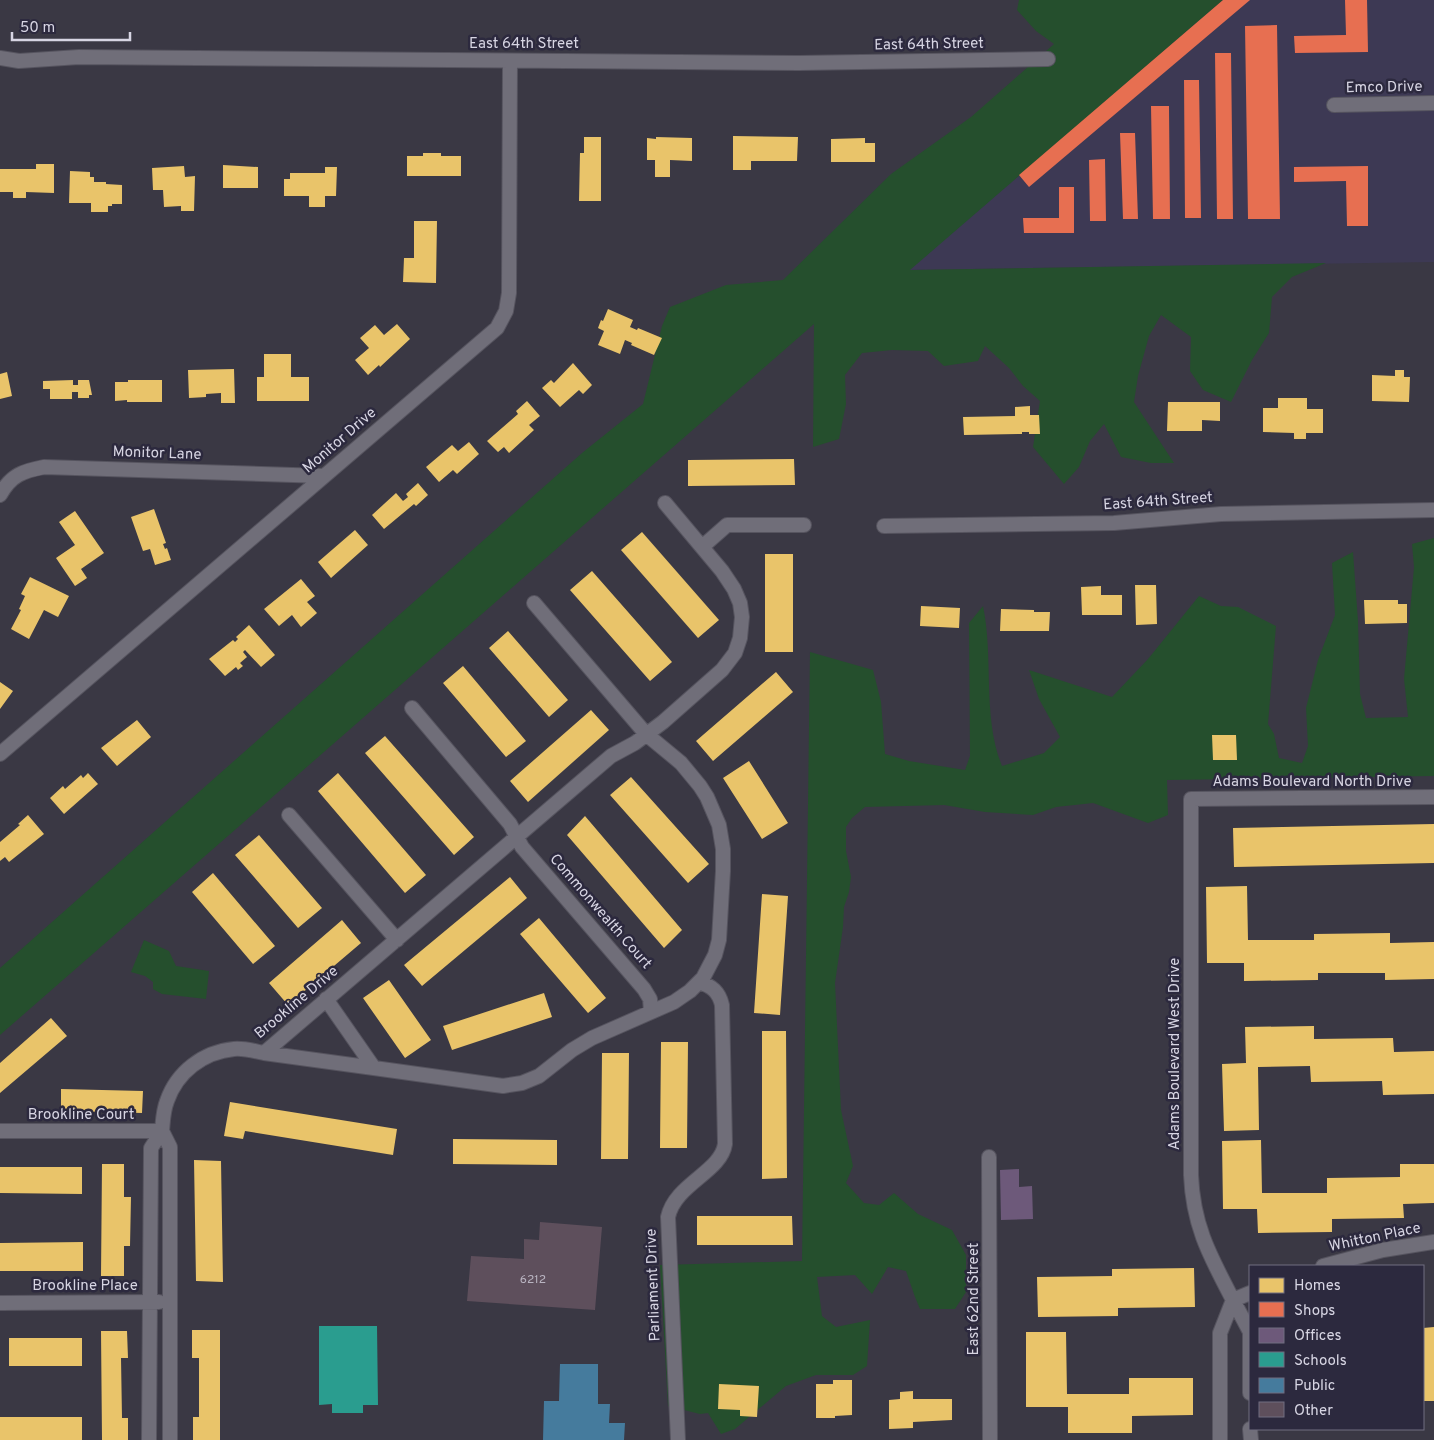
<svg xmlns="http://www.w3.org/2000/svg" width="1434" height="1440" viewBox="0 0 1434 1440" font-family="Overpass,sans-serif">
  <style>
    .built { fill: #3d3954 }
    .green { fill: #254f2d }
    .homes { fill: #e9c46a }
    .shops { fill: #e76f51 }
    .offices { fill: #6d597a }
    .schools { fill: #2a9d8f }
    .public { fill: #457b9d }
    .building { fill: #5e4f5c }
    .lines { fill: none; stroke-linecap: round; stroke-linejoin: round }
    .street-casing { stroke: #56545f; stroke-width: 16 }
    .street { stroke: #706e79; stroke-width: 14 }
    .labels { text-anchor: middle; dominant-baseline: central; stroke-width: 5; stroke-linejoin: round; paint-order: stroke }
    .number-label { font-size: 12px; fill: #b9b4c1 }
    .street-label { font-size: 15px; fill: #d7d5e3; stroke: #2c293e }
  </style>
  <rect width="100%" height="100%" fill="#3a3844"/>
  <path class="built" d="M1223,0H1434V262L909,270Z"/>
  <path class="green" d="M1019,0H1223L910,270L1326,263L1292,277L1272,297L1269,333L1252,360L1231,402L1203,390L1190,371L1191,337L1161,315L1149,336L1138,376L1134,402L1174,463H1151L1121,457L1104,424L1090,441L1079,467L1064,484L1033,447L1040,401L1023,386L1009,368L985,346L978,361L944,366L928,351L892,350L862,353L845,375L846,404L839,439L813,447L814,324L0,1035V968L582,453L643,404L662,326L670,307L726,285L783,280L891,174L971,117L1054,44L1036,31L1017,10Z
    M1434,538V776L1167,780L1168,815L1148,823L1093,803L1056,807L1033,815L985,812L944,805L865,807L852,818L846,827V851L851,877L849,892L844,907L843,927L835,983L841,1110L853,1166L846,1183L864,1203L879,1205L894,1193L918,1214L952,1230L966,1255V1292L955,1309H920L915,1297L906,1271L888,1267L872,1294L855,1275L817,1277L822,1316L836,1327L870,1320L867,1366L853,1375H816L786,1386L735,1429L721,1434L708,1413L700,1414L668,1406L660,1265L802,1261L810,652L873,670L881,702L885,754L909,761L965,770L970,756L969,623L983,606C994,659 982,716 1002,766L1044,753L1060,737L1039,699L1029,670L1112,697L1148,659L1199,596L1221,606L1238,607L1276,626L1268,724L1274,734L1279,758L1302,763L1308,746L1306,708L1318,660L1335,615L1332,563L1353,552L1358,621L1360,694L1366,718L1408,717L1404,679L1414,567L1412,544Z
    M144,940L169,951L176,966L209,971L206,999L162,994L153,989V982L145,976L131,972Z"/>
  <path class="homes" d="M733,136L798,137L797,161H751V170H733Z
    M584,137H601V201H579L580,153H584Z
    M656,137L692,138V161L670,160V177H655V160H647V138L656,139Z
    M865,138V143H875V162H831V139Z
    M423,153H441V156H461V176H407V156H423Z
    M36,164H54V193L26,192V198H13V192H0V169H36Z
    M223,165L258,167V188H223Z
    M184,166L185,177L195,176L194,211H181V206L164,207L163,190H153L152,168Z
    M325,167H337L336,196H325V207H309V196H284V179H290V173H325Z
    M70,171L90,172V177H94V182H106V184L122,185V204H112V206H108V212H91V203H69Z
    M414,221H437L436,283L403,282L404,258H414Z
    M608,309L633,320L630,327L637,330L638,328L662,338L654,355L631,345L632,343L625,340L620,354L598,345L604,331L598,328L601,320L603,321Z
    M397,324L410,339L380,367L379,365L368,375L355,360L369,348L360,338L375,325L384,335Z
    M264,354H291V377H309V401H257V377H264Z
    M573,363L592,385L583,394L579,390L560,407L542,388L551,380L554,383Z
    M234,369L235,403H221V393L206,394V397L189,398L188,370Z
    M1395,370H1404V377H1410L1409,402L1372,401V375L1395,376Z
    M7,372L12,396L0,399V374Z
    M73,380V385H78V380H89L92,395H89V398H78V392H72V399H50V389H43V381Z
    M128,380H162V402H127V400L115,401V382H128Z
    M1278,398H1307V409H1323V433H1306V439H1294V433L1263,432V408H1278Z
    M527,401L540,416L529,425L534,430L509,453L504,447L498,452L487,441L518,414L516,411Z
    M1168,402H1220V421L1202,420V431H1167Z
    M1030,406V415H1039L1040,434H1029V432H1022V434L964,435L963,417L1015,416V407Z
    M469,442L479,454L457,474L453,470L439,482L426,467L452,445L458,451Z
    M794,459L795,485L688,486V460Z
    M418,483L428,495L416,506L414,504L384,529L372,515L396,493L403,501L408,497L406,494Z
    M154,509L166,543L163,544L165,549L167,548L171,560L155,565L150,549L143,551L131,517Z
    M75,511L104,553L81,569L87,578L75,586L56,558L75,545L59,522Z
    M355,530L368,545L331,578L318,562Z
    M642,532L719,620L698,638L621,550Z
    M765,554H793V652H765Z
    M592,571L672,662L650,681L570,590Z
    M30,577L69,596L58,617L44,610L29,639L11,629L21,610L19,609L25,596L21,594Z
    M301,579L315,596L307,602L317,613L301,627L292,615L279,626L264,609Z
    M1135,585H1156L1157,624L1136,625Z
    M1101,586V595H1122V615H1082L1081,587Z
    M1364,600H1398V604H1407V623L1365,624Z
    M921,606L960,608L959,628L920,626Z
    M1001,609L1034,610V612H1050L1049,631H1000Z
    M249,625L275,655L261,667L245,650L243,652L247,657L240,663L243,666L238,670L236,667L225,676L209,659L233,640L235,642L238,639L236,637Z
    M508,631L568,700L549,717L489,648Z
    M463,666L526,741L506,757L443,683Z
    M776,672L793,692L713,761L696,741Z
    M0,682L13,691L0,709Z
    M591,710L609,730L528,802L510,781Z
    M137,720L151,737L117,766L101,748Z
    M1212,735H1236L1237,760H1213Z
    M385,736L474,837L454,855L365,753Z
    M749,761L788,823L762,839L723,778Z
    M88,773L98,784L64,814L50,798L63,786L65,789L81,775L83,778Z
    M338,773L426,875L405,893L318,791Z
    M631,777L709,864L688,883L610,795Z
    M28,815L44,834L9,862L5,857L0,861V842L20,825L18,824Z
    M585,816L682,930L664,948L567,835Z
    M1434,824V863L1234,867L1233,828Z
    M259,835L322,908L298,928L235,855Z
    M213,873L275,946L253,964L192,892Z
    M510,877L527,898L422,986L404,965Z
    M1247,886L1248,940H1314V934L1390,933V943L1434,942V979L1385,980V973H1318V980L1244,981V963H1207L1206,887Z
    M762,894L788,896L780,1015L754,1013Z
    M539,918L606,998L588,1013L520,934Z
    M342,920L361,943L288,1005L269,983Z
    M389,980L431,1040L405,1058L363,998Z
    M544,993L552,1017L452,1050L443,1026Z
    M51,1018L67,1036L0,1093V1063Z
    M1314,1026V1039L1393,1038L1394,1052L1434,1051V1094L1383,1095L1382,1081L1311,1082L1310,1066L1258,1067L1259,1130L1224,1131L1222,1064L1246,1063L1245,1027Z
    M762,1031H786L787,1178L762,1179Z
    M661,1042H688L687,1148H660Z
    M602,1053H629L628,1159H601Z
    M61,1089L143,1091L142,1113L61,1111Z
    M230,1102L397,1129L393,1155L245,1131L243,1139L224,1136Z
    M453,1139L557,1140V1165L453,1164Z
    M1261,1140L1262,1193H1327V1178L1400,1177V1164H1434V1203L1403,1204L1404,1218L1332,1219V1232L1258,1233L1257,1209H1223L1222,1141Z
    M194,1160L221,1161L223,1282L196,1281Z
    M102,1164H124V1197H131L130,1246H124V1276H101Z
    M0,1167H82V1194L0,1193Z
    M697,1216H792L793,1245H697Z
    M83,1242V1271H0V1243Z
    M1194,1268L1195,1307L1118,1308V1316L1038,1317L1037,1277L1112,1276V1269Z
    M1434,1327V1401H1423V1328Z
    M192,1330H220V1440H193V1417H199V1358H192Z
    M101,1331H127L128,1358H121L122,1418H128V1440H102Z
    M1026,1332H1066L1067,1394H1129V1378H1193V1415L1132,1416V1433H1068V1407H1026Z
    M9,1338H82V1366H9Z
    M833,1380H852V1415L835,1416V1418H816V1384H833Z
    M719,1384L759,1386L757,1417L740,1416V1410L718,1409Z
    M913,1391V1399H952V1420L913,1422V1428L889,1429V1400L900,1399V1392Z
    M0,1417H82V1440H0Z"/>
  <path class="shops" d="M1223,0H1250L1029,187L1019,175Z
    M1345,0H1367L1368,52L1295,53L1294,36L1346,35Z
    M1277,25L1280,219H1248L1245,26Z
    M1215,53H1231L1233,219H1217Z
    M1184,80H1199L1201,218H1185Z
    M1151,106H1169L1170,219H1153Z
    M1120,133H1135L1138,219H1123Z
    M1105,159L1106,221H1090L1089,160Z
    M1368,166V226H1347L1346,181L1294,182V167Z
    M1059,187H1074V233H1024L1023,218H1059Z"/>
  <path class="offices" d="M1019,1169V1187L1032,1186L1033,1219L1001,1220L1000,1170Z"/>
  <path class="schools" d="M319,1326H377L378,1405H363V1413H332V1404L319,1405Z"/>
  <path class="public" d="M560,1364H598V1404H610L609,1423H625L624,1440H543L544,1401H559Z"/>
  <path class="building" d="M540,1222L602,1227L595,1310L467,1301L471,1256L524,1259V1239L539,1240Z"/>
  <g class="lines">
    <g class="street-casing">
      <path id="street" d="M0,58L19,61L79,57L799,63L1048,59
        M1334,105L1434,103
        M0,495C11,475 23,471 44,467L324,476
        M884,526L1114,523L1221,514L1434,510
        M702,547L727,525H804
        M412,708L510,824L522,847L644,989L650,999L651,1011
        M0,754L497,328L506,311L509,293L510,61
        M289,815L397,940
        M326,999L374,1068L503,1086L522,1083L539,1076L572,1050L592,1038L674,1002L690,991L703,978L715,955L719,940L723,871V849L719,825L707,797L700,786L681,763L646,734L534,603
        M264,1053L374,1068
        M0,1131H162C163,1121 163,1111 167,1101C177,1072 203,1052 234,1049C244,1048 254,1051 264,1053L611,756L635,743L663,722L722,670L735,653L740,638L742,617L740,603L734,589L722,571L665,503
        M989,1157L990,1440
        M1323,1266L1383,1250L1434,1242
        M1250,1293L1233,1300C1210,1256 1193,1226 1191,1175V799L1434,797
        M0,1303L159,1302
        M1250,1429L1251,1440
        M149,1440L151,1148L162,1131L170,1147V1440
        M678,1440L668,1217C675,1184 721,1172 725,1144L722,1005C719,992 712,986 699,982
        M1220,1440V1333L1233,1300L1250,1332V1393"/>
    </g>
    <use href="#street" class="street"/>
  </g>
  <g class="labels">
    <g class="number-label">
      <text x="533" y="1280">6212</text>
    </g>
    <g class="street-label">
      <text x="524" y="44">East 64th Street</text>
      <text transform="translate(929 45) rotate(-1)">East 64th Street</text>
      <text transform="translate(1384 88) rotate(-1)">Emco Drive</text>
      <text transform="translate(340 441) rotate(-41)">Monitor Drive</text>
      <text transform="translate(157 454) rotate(2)">Monitor Lane</text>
      <text transform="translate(1158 502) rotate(-4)">East 64th Street</text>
      <text x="1312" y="782">Adams Boulevard North Drive</text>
      <text transform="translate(600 912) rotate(49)">Commonwealth Court</text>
      <text transform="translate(297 1003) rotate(-40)">Brookline Drive</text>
      <text transform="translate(1175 1054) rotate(-90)">Adams Boulevard West Drive</text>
      <text x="81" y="1115">Brookline Court</text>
      <text transform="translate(1375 1238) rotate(-12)">Whitton Place</text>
      <text transform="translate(654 1285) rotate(-92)">Parliament Drive</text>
      <text x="85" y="1286">Brookline Place</text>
      <text transform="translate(974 1299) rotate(-90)">East 62nd Street</text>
    </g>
  </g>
  <rect x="1249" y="1265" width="175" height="165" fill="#2c293e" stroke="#706e80"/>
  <rect x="1259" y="1278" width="25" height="15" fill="#e9c46a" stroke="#706e80"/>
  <text x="1294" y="1290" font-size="15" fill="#d7d5e3">Homes</text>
  <rect x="1259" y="1302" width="25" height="15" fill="#e76f51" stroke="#706e80"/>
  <text x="1294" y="1315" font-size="15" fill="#d7d5e3">Shops</text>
  <rect x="1259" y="1328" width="25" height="15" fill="#6d597a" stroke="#706e80"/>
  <text x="1294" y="1340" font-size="15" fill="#d7d5e3">Offices</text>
  <rect x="1259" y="1352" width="25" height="15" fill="#2a9d8f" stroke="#706e80"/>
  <text x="1294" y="1365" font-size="15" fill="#d7d5e3">Schools</text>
  <rect x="1259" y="1378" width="25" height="15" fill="#457b9d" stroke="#706e80"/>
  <text x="1294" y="1390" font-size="15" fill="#d7d5e3">Public</text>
  <rect x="1259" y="1402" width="25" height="15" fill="#5e4f5c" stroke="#706e80"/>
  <text x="1294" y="1415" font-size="15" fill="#d7d5e3">Other</text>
  <path d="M12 32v8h118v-8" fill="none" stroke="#d7d5e3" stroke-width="2.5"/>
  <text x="20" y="32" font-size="15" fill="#d7d5e3" stroke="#2c293e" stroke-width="4" paint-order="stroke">50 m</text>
</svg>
